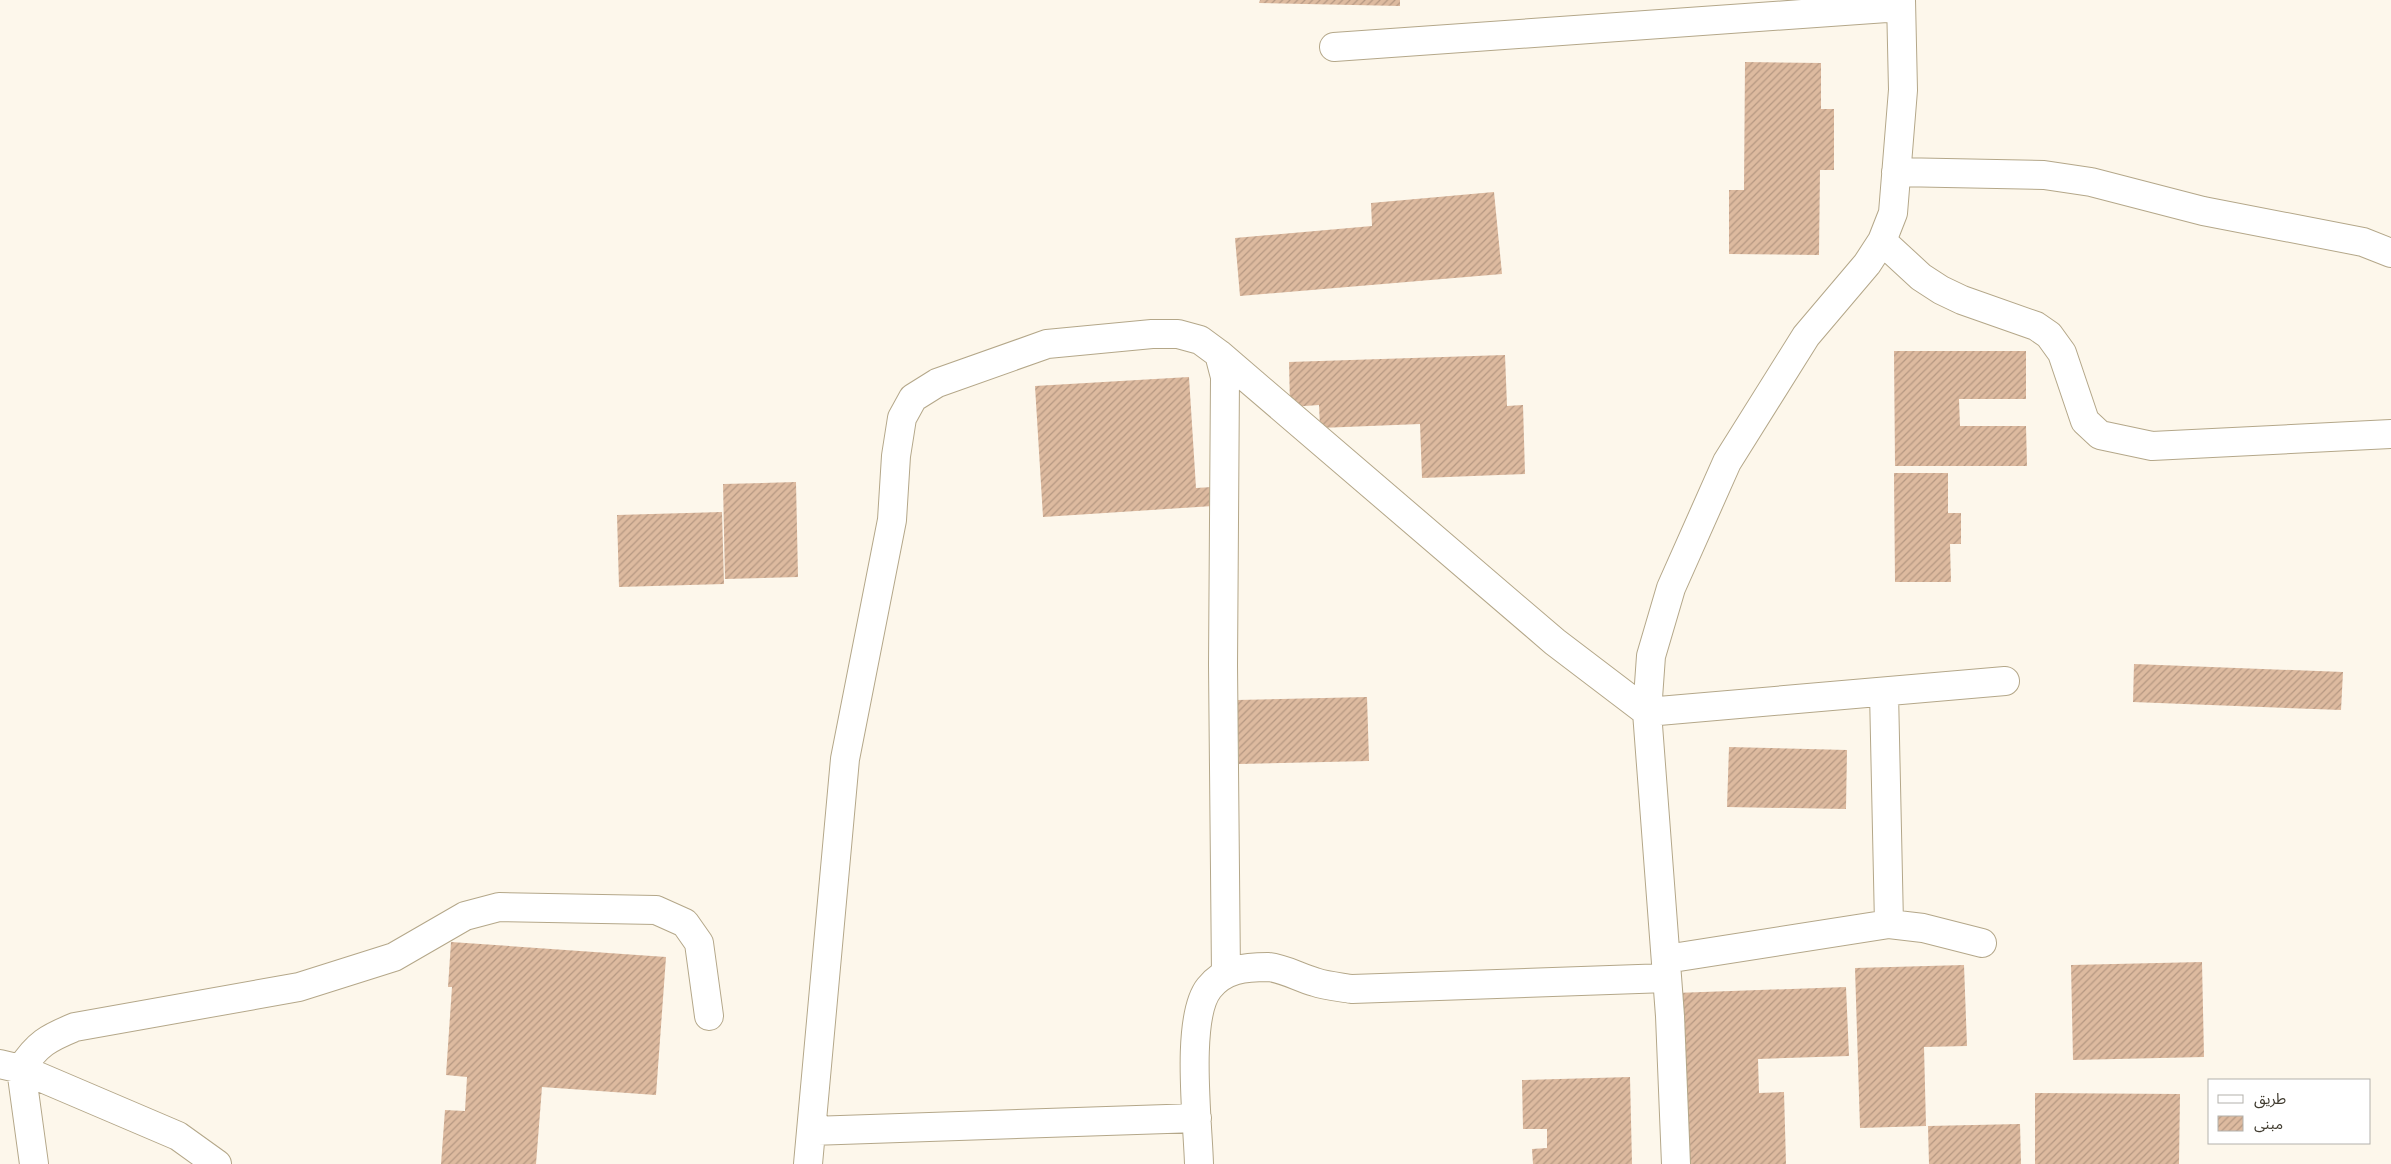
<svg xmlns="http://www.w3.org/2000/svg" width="2391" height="1164" viewBox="0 0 2391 1164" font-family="Helvetica,'Noto Sans Arabic',sans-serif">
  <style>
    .building { fill: url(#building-hatch) }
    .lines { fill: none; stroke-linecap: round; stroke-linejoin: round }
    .minor-casing { stroke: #b4a789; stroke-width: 30 }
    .minor { stroke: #fff; stroke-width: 28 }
  </style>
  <defs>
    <pattern id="building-hatch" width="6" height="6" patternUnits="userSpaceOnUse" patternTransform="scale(1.25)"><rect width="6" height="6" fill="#ddba9f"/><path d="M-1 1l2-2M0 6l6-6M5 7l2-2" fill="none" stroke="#b59882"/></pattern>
  </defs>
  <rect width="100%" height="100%" fill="#fdf7eb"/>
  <path class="building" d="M1260,0H1400V6L1259,3Z
    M1745,62L1821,63V109H1834V170H1820L1819,255L1729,254V190H1744Z
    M1494,192L1502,274L1240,296L1235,238L1372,226L1371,203Z
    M1894,351H2026V399H1959L1960,426H2026L2027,466H1895Z
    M1505,355L1507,406L1523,405L1525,474L1422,478L1420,424L1320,428L1319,405L1290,407L1289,362Z
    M1189,377L1196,488L1212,487L1213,506L1043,517L1035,386Z
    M1894,473H1948V513H1961V544H1950L1951,582H1895Z
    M796,482L798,577L725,579L723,484Z
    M722,512L724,584L619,587L617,515Z
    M2134,664L2343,672L2341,710L2133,702Z
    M1367,697L1369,761L1239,764L1237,700Z
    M1729,747L1847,750L1846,809L1727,807Z
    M451,942L666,957L656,1095L542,1087L536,1164H441L445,1110L465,1111L467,1077L446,1075L452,987H448Z
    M2202,962L2204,1057L2073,1060L2071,965Z
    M1964,965L1967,1046L1924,1047L1926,1126L1860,1128L1855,968Z
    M1846,987L1849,1056L1758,1059L1759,1093L1784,1092L1786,1164H1682L1675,993Z
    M1630,1077L1632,1164H1533L1532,1149L1547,1148V1129H1523L1522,1080Z
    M2035,1093L2180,1094L2179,1164H2035Z
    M2020,1124L2021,1164H1929L1928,1126Z"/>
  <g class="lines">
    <g class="minor-casing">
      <path id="minor" d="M1334,47L1901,7
        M1896,172L2044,175L2091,182L2203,211L2363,242L2391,253
        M1882,241L1921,277L1941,290L1962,300L2036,326L2049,335L2062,353L2085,421L2100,435L2152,446L2391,434
        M1219,354L1555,642L1647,712L2005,681
        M1884,692L1889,924
        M1666,959L1889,924L1923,928L1982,943
        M0,1064L21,1069L178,1136L217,1164
        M811,1131L1197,1118
        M34,1164L21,1069C37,1044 48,1038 75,1027L299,987L394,957L465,916L499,907L656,910L685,923L699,943L709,1016
        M808,1164L845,759L892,520L896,456L902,418L913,398L937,383L1047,344L1152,334H1178L1200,340L1219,354L1225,377L1223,665L1226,974
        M1199,1164C1198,1124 1185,1018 1209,988C1224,969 1245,967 1268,967C1283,968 1300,978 1315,982C1326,986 1340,987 1352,989L1667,978
        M1676,1164L1670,1016L1647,712L1651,656L1671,588L1727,462L1806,336L1867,264L1882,241L1893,213L1903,90L1901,0"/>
    </g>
    <use href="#minor" class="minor"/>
  </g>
  <rect x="2208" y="1079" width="162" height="65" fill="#ffffff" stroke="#b3b1ac"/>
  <rect x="2218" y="1095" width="25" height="8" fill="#ffffff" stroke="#b3b1ac"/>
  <text x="2254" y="1104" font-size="15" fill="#413c30">طريق</text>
  <rect x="2218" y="1116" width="25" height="15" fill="url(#building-hatch)" stroke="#b3b1ac"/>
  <text x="2254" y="1129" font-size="15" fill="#413c30">مبنى</text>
</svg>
